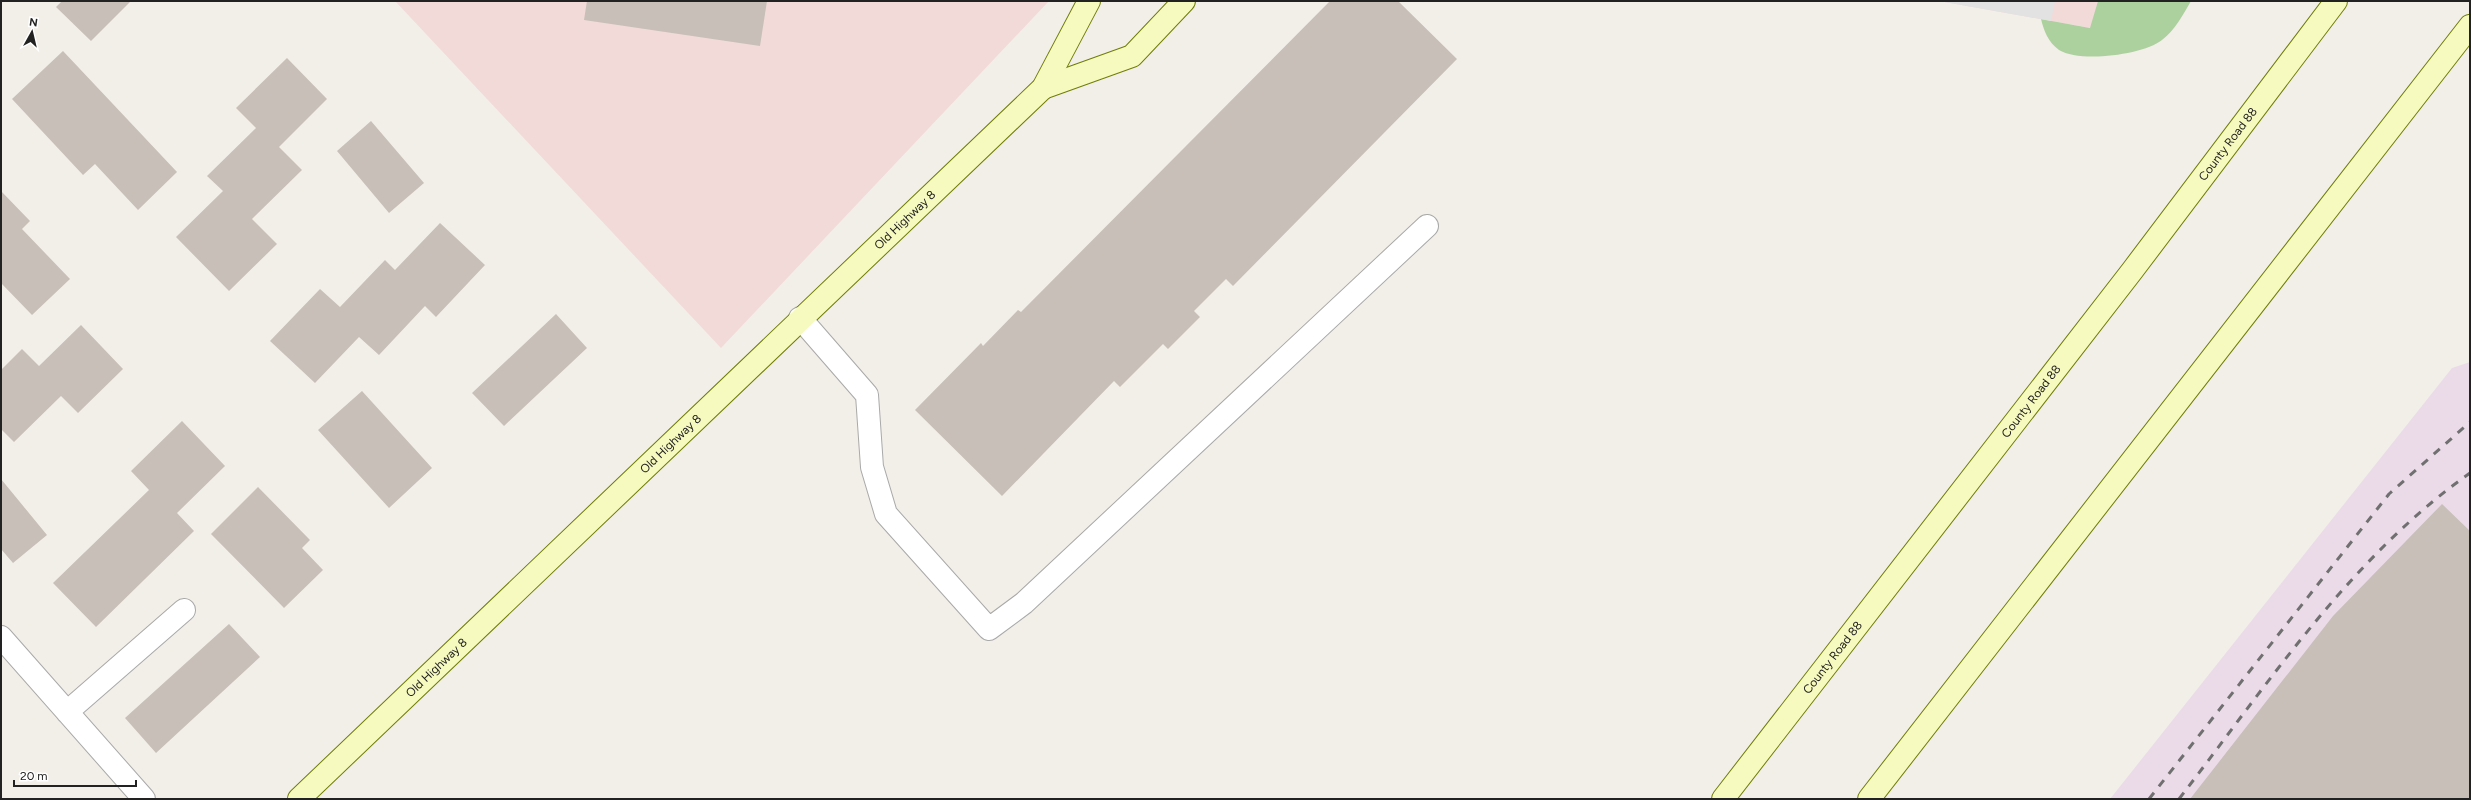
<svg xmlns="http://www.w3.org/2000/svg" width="2471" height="800" viewBox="0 0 2471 800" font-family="Figtree,sans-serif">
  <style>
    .commercial { fill: #f2dad9 }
    .industrial { fill: #ebdbe8 }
    .forest { fill: #add19e }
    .parking { fill: #e2e2e2 }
    .building { fill: #c7bfb8 }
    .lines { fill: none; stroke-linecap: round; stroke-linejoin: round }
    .lane-casing { stroke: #a9a9a9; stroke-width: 24 }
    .secondary-casing { stroke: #707d05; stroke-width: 24 }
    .lane { stroke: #fff; stroke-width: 22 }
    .secondary { stroke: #f7fabf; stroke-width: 22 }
    .rail { stroke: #707070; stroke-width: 3; stroke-dasharray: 8 8; stroke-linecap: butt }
    .labels { text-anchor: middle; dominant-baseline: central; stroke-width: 3.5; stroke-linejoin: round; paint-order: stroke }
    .street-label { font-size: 12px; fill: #222; stroke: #fff }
  </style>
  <rect width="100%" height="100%" fill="#f2efe9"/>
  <path class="commercial" d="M395,1H1049L721,348Z
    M1939,1H2098L2091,28Z"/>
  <path class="industrial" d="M2470,362V799H2110L2452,368Z"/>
  <path class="forest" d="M2098,1H2191C2183,15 2175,30 2162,40C2143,55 2080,63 2059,50C2048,42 2044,31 2041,19L2090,28Z"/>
  <path class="parking" d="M1939,1H2055L2051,21Z"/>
  <path class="building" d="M62,1H131L91,41L56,7Z
    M587,1H767L760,46L584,20Z
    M1330,1H1398L1457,59L1233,286L1226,279L1194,311L1200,317L1168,349L1163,344L1120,387L1114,381L1002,496L915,410L981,343L983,346L1018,310L1021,312Z
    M63,51L177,172L138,210L95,164L83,175L12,99Z
    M287,58L327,99L279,147L302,170L252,219L277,244L229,291L176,237L223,191L207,176L256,128L236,108Z
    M371,121L424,183L389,213L337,151Z
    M1,191L30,221L22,229L70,279L32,315L1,283Z
    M440,223L485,265L436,317L425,306L379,355L359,337L315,383L270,341L320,289L340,307L385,260L395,270Z
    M556,314L587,348L504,426L472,393Z
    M81,325L123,369L78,413L61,396L14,442L1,429V370L22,349L39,366Z
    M362,391L432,468L389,508L318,430Z
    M182,421L225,466L177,513L194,531L96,627L53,583L149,490L131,471Z
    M1,479L47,535L13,563L1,549Z
    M258,487L310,540L302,548L323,570L284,608L211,534Z
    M2442,504L2470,531V799H2190L2333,616Z
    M229,624L260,657L156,753L125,718Z"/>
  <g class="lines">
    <g class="lane-casing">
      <path id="lane" d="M800,318L867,395L872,467L886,514L989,629L1024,603L1427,226
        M1,637L144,799
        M67,712L184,610"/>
    </g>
    <g class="secondary-casing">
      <g id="secondary">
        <path d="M1043,88L1132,56L1184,1"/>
        <path id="s1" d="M299,799L1043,88L1089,1"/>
        <path id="s2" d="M1723,799L2132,271L2336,1"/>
        <path d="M1869,799L2470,26"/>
      </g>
    </g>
    <use href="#lane" class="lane"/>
    <use href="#secondary" class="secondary"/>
    <path class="rail" d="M2149,799L2389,494L2470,422
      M2179,799C2267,685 2351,557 2470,473"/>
  </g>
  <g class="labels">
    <g class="street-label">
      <text stroke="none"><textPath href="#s2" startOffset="827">County Road 88</textPath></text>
      <text stroke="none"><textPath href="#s1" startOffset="838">Old Highway 8</textPath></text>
      <text stroke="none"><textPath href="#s2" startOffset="503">County Road 88</textPath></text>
      <text stroke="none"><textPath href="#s1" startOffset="514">Old Highway 8</textPath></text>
      <text stroke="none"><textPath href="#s2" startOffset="179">County Road 88</textPath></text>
      <text stroke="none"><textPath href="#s1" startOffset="190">Old Highway 8</textPath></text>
    </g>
  </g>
  <rect width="2471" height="800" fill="none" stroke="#222222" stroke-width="4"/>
  <g transform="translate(32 32) rotate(8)" stroke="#ffffff" stroke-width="3" paint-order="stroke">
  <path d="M0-3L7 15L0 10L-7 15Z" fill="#222222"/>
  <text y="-6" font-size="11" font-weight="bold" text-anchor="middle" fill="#222222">N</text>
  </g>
  <path d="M14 780v6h122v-6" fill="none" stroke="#222222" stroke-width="2"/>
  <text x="20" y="780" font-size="12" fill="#222222" stroke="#ffffff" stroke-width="3" paint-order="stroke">20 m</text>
</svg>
